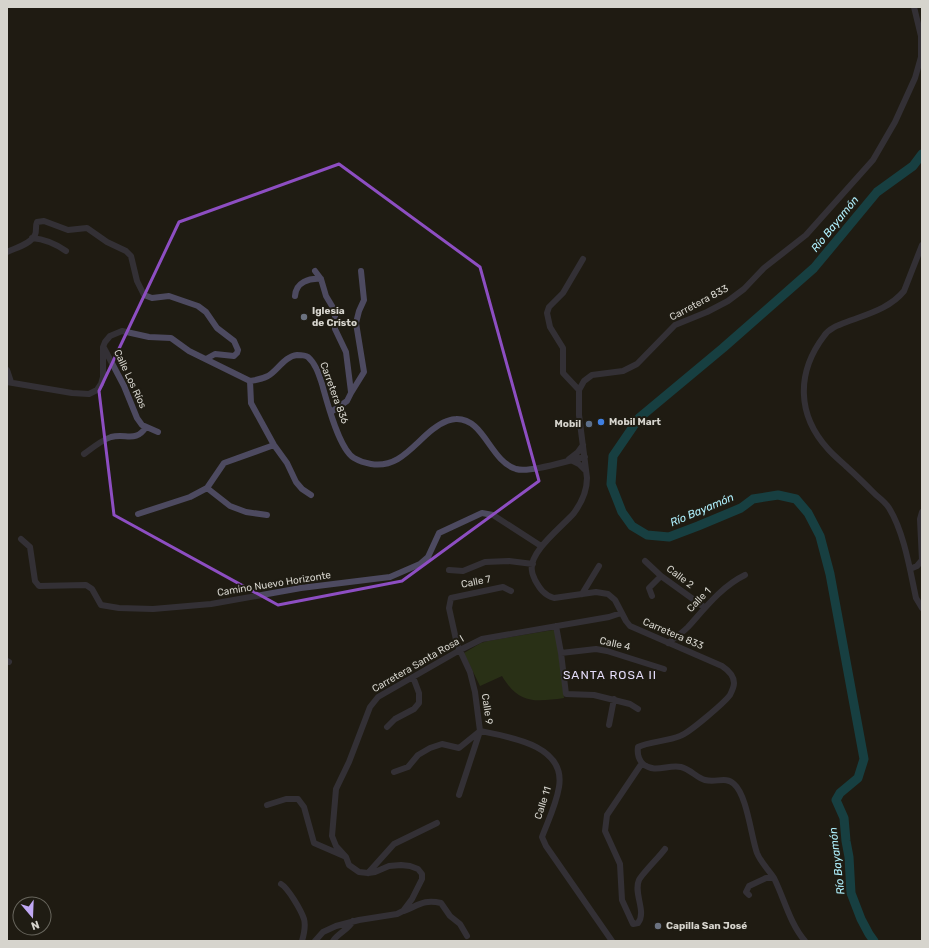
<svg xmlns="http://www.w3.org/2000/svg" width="929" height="948" viewBox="0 0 929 948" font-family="Rubik,sans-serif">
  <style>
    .green { fill: #374a1c }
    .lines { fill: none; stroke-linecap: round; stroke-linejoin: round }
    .river { stroke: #0e6c7b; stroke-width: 9 }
    .minor { stroke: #4d4a60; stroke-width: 6 }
    .marked { fill: none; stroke: #8d4ec2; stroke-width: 3; stroke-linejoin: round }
    .worship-dot { fill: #6b7280; stroke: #1f1c13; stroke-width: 1.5 }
    .shop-dot { fill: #3f7fe0; stroke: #1f1c13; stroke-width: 1.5 }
    .service-dot { fill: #5c6f8a; stroke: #1f1c13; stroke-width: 1.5 }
    .labels { text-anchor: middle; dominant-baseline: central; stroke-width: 4; stroke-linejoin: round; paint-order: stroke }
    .street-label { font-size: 10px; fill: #d6d4cd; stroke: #1f1c13 }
    .poi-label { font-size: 10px; font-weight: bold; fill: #d6d4cd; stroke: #1f1c13; text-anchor: start }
    .water-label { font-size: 11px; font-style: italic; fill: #b0f1fe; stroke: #1f1c13 }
    .quarter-label { font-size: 12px; letter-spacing: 1px; fill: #e5ddfa; stroke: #1f1c13 }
  </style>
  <rect width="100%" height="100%" fill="#1f1c13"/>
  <path class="green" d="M553,630L555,631L556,633L564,698C534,702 519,704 502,676L480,686L464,653L481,643L488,641Z"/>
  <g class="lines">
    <path class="river" d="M874,941L869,934L861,919L851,893L849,857L846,841L844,818L836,800L840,793L858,778L864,759L830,574L820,536L808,513L796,499L778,495L753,499L741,508L698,526L669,537L647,535L632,526L622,512L611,484L613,456L639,418L723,348L814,268L877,192L913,166L922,154"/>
    <path class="minor" d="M32,238C44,239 56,244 66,251
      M922,245L904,291C891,307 871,313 852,320C842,324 830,327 824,336C796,373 797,415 828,449C834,456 842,462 848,468C858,477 867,486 876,495C881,499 886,503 889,508C904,532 910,570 916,598L922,608
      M7,252C15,248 31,244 35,235C37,230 35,226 37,222L44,221L68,230L87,228L107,242L126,251L131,256L137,281L144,295L152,298L169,296L198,306L206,312L217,328L234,341L238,350L237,353L234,356L215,354L206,359
      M315,271L321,279L326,296L335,311V329L346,352L351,392
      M295,296C296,282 309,278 321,279
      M104,348L124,386L137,418L142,425L158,432
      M7,370L11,382
      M250,381L251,403L274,445L287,463L296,482L302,489L311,495
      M7,382L72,393L89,394L97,390L101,384L103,377V347L105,342L110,336L122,331L149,337L171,338L189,351L250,381C257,380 262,379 268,376C277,371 285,356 297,355C301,355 305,355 308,357C316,364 319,375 322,384C327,402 339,449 354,458C359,461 365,463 371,464C405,470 420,431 447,421C450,420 453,419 456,419C484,418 490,461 516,469C531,473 569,460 585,457
      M579,390L563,373V348L550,327L547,313L549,307L563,293L583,259
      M331,412L347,401L351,393L364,372L356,323L359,311L364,300L361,271
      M84,454C92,448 102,440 111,437C126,433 136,443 146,427
      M569,459L578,452L583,445
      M571,460L579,464L586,471
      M207,488L230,506L246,512L267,515
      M138,514L190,497L207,488L224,463L274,445
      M21,539L30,547L35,581L39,586L86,585L92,589L101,605L119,608L153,609L211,604L301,588L390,577L420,564L428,557L439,533L482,513L493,515L541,546
      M645,561L661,576L704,607
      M910,569L917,566L922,560L920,519L922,512
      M449,570L463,571L485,562L509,561L533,564
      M582,594L599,566
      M652,596L649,588L661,576
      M556,626L561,653L566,694L594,695L630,704L638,709
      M668,643C675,638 682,633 688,627C705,608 722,586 745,575
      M561,653L596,649L607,651L664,669
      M7,661L9,662
      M609,725L614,699
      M387,727L395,719L414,709L419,703V693L413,677
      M642,763L607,815L605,831L620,864L622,900L633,924L638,923C647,912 633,893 639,880C642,874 660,856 665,849
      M394,772L408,767L418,755L430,748L442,744L459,748L480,731C510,737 566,745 559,787C556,805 548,821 542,837L546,846L612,941
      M459,795L480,731L475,692L470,672L457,644L449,608L451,598L503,587L511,591
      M267,805L286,799H298L304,807L314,843L344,856
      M368,873L394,844L437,823
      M281,884C288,888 301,910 304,919C306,926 304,934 302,941
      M749,895L746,892L749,886L766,878H773
      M404,911C419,905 424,899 441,903L450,916L460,924L467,936
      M315,941L323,932L336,926L359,920L397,914L403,911L412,899L422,879V874L418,869L410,866L401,865L389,866L375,872L368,873L359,872L349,865L346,857L336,846L332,836L336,789L349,762L370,707L378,697L460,650L482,639L609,617L621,613
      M333,941C338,933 348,930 353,921
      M805,941C790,924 784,898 774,878C769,870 761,863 757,853C751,836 747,795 734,784C726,776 716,783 705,780C697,778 690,769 681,767C668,764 655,774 643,764C638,759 637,754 638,747C648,742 668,741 680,736C689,733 724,703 730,695C732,691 734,687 734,683C734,676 728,670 722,666L630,626L626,621L615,600L608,594L596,592L554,598C544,595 540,589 535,580C534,577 532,574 532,571C528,552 563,526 574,513C582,502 587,491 587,478L579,415V390L584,381L592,375L623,371L637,364L675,325L707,312L728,301L744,289L764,268L806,235L873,160L895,122L915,78L921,57V36L914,7"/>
  </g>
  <path d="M0 0H929V948H0ZM339,164L480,267L539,481L402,581L278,605L114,515L99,391L179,222Z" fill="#1f1c13" fill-opacity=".55" fill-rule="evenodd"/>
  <path class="marked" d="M339,164L480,267L539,481L402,581L278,605L114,515L99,391L179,222Z"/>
  <g class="worship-dot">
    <circle cx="304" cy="317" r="4"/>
    <circle cx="658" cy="926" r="4"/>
  </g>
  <circle class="shop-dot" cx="601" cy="422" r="4"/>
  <circle class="service-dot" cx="589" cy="424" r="4"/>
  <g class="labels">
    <g class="street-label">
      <text transform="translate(699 303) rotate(-28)">Carretera 833</text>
      <text transform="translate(130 379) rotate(65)">Calle Los Ríos</text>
      <text transform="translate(334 393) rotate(70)">Carretera 836</text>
      <text transform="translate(680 577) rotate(37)">Calle 2</text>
      <text transform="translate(476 582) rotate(-11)">Calle 7</text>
      <text transform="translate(274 584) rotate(-9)">Camino Nuevo Horizonte</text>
      <text transform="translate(699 600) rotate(-46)">Calle 1</text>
      <text transform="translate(673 634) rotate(23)">Carretera 833</text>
      <text transform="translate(615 644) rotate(13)">Calle 4</text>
      <text transform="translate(418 664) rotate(-30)">Carretera Santa Rosa I</text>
      <text transform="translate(487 709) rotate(82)">Calle 9</text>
      <text transform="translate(543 803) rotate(-72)">Calle 11</text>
    </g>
    <g class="poi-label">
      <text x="312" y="311">Iglesia<tspan x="312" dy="12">de Cristo</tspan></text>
      <text x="609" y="422">Mobil Mart</text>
      <text x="581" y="424" text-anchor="end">Mobil</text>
      <text x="666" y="926">Capilla San José</text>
    </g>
    <g class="water-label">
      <text transform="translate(835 224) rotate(-51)">Río Bayamón</text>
      <text transform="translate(702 510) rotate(-23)">Río Bayamón</text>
      <text transform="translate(837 861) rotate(-97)">Río Bayamón</text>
    </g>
    <g class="quarter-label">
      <text x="610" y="675">SANTA ROSA II</text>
    </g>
  </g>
  <rect width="929" height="948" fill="none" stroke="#d6d4cd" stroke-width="16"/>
  <g transform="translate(32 916) rotate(161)"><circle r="19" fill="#1f1c13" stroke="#68665d"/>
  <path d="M0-3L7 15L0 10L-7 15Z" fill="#c0a8f4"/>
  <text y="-6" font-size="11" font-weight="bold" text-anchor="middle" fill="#d6d4cd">N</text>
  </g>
</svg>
